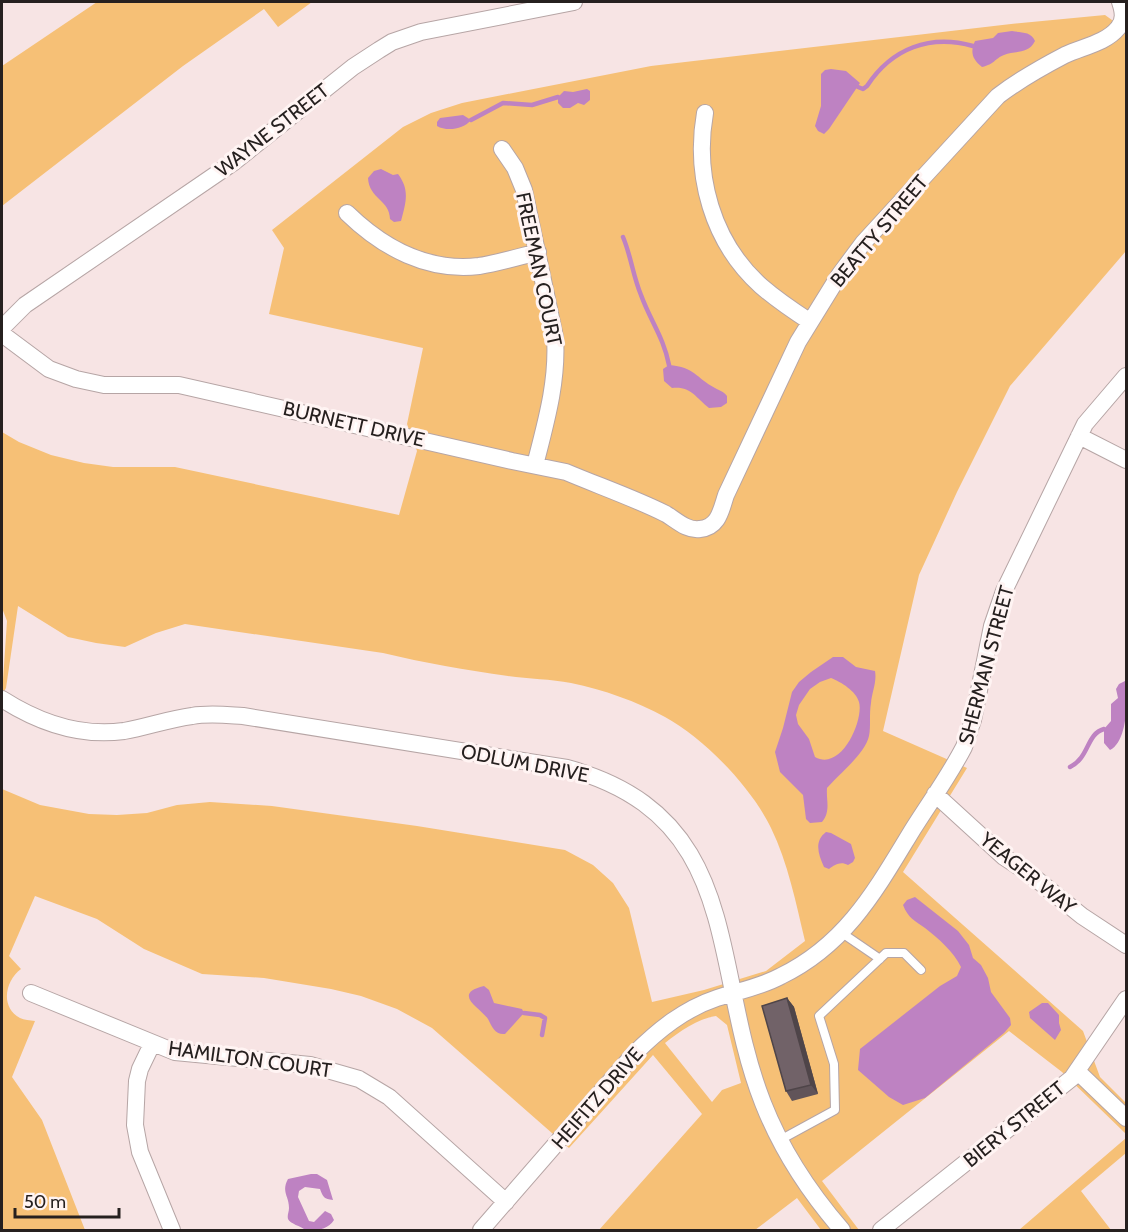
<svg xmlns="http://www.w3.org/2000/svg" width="1128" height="1232" viewBox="0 0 1128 1232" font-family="Cabin,sans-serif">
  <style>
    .green { fill: #f6c076; fill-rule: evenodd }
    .water { fill: #be82c2; fill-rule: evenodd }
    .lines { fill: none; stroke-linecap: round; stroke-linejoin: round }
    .stream { stroke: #be82c2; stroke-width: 4.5 }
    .service-casing { stroke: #b6a5a5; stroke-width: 10 }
    .minor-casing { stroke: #b6a5a5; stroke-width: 18 }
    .service { stroke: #fff; stroke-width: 8 }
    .minor { stroke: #fff; stroke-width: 16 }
    .wall { fill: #615459 }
    .shaded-wall { fill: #4f4549 }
    .building { fill: #716268; stroke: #4f4549; stroke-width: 1.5 }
    .labels { text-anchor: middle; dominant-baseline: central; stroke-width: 6; stroke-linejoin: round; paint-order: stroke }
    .street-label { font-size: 20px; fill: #26201f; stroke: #fff4f3 }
  </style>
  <rect width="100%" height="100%" fill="#f7e4e4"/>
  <path class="green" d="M97,2H312L278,27L264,9L183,66L2,206V66Z
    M1105,15L1126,30V251L1010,386L957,492L919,575L883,731L967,768L903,872L1083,1031L1100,1077L1126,1103V1134L1062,1072L1009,1031L822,1181L859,1230H821L797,1198L755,1230H599L702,1114L653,1055L569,1148L432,1028L397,1009L361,996L331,989L264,978L202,974L144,949L97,919L35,896L9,956L21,969C5,981 0,1007 20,1018C24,1020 30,1020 35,1021L12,1077L42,1120L85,1230H2V789L40,805L89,814L117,815L147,813L177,805L210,802L272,806L417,826L565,850L593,865L613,883L629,908L652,1002L704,990L766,971L805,941C796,903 788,863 771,828C752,788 704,738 665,717C636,701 604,690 571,683C551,679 529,679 508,676C466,670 424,663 383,653L185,624L156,633L125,647L96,643L68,637L18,606L6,688L2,695L7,621L2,608V432L19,442L51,455L84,463L113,467H175L399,515L417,451L407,424L423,348L269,314L284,248L272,230L403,127L431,113L462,103L651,66L1011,24ZM716,1016L727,1025L741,1083L722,1090L712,1102L665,1043C680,1031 697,1019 716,1016Z
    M1126,1138V1153L1081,1191L1111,1230H1019Z"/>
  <path class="water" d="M1012,31C1022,33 1031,31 1035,41C1028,55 1015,50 1004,55C994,59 995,64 982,67C972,59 970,52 975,41L993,38L998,33Z
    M831,69L846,71L860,83L829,129L824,134L818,131L815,126L821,106V74L825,70Z
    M587,89L590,91V100L584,105L578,103L570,108H563L558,103V97L564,91L573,92Z
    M463,115L471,120C464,129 447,132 437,126V122L440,118Z
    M381,169L393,175L398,174C410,190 406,202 401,221L394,222L390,219C390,200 369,199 368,178L374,171Z
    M669,365C695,367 696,378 715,388C720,391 723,391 727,396V403L721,407L709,408C695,397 691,386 672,388L664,381L663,369Z
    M833,657H843L856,667L875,671C877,682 872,692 871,703C869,714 871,726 869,736C865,754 839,774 827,788C826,801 831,811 822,822L810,823L806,819L803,795L780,772L775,752L783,728L792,692L799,682L811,672ZM831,678C841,682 856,691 859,702C864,719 842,772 815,757L809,739L798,724L796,715L799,705L810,689L820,682Z
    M1125,681C1128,698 1128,741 1110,750L1104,743V729L1111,721V704L1118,698L1116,689L1119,684Z
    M826,832L831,833L851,844L855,858L853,862L848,865C840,861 835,865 829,869L824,867C818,854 814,841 826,832Z
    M915,897L958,931L969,945L973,958L981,965L988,978L991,992L1010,1018L1011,1025L1004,1033L925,1098L903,1105L889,1097L858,1070L860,1049L940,986L957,976L961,967C954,952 938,938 925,928C915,921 908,918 903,905L907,900Z
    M484,986L489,990L494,1003L522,1009L524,1013L505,1034C495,1035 492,1027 488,1019C481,1008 451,994 484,986Z
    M1042,1003H1048L1059,1015V1023L1061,1030L1055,1040L1030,1018L1029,1012Z
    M311,1174H317L327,1180L333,1200C324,1199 323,1197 320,1189L305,1187L299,1191L298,1197L309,1221L314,1222L325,1211L331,1214L334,1220C328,1230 315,1231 305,1230C301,1226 290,1224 288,1219C287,1215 289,1212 289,1208C289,1196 281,1192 288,1179Z"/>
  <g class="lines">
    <path class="stream" d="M858,87L863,89L867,86C892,48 930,34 973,46
      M471,120L503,103L532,105L558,97
      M623,237C631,256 633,276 641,295C650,320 664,338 669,365
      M1070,767C1090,757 1086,734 1104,729
      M524,1013L540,1015L545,1018L542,1035"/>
    <g class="service-casing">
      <path id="service" d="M842,933L880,959
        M780,1140L835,1110L834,1064L819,1016L886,953H904L921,970"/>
    </g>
    <g class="minor-casing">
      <path id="minor" d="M705,113C694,175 712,242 761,286C776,299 792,310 809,321
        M502,149L515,168L524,190L555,337C558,381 546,422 535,465
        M347,213C383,248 428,272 479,266C499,263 518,257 538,252
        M2,328L25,305L234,162L353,67L379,50L392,42L421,32L574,2
        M2,334L49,369L76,379L104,385H179L512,461L566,472C599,486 634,498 666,514C676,520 687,531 700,529C719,527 721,510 726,495L798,342L840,274L863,243L998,96C1019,80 1042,67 1065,55C1082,47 1106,43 1118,28C1125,20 1123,11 1120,2
        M1079,436L1126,460
        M2,699C38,722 80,737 124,731C147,727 169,719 192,716C209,713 226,715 243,716L567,768C745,817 709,966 763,1103C781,1149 809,1192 842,1230
        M935,794L1004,857L1030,874L1082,916L1126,945
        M31,993L175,1052L310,1065L359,1079L389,1097L506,1202
        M152,1044L140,1069L137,1081L135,1125L140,1152L172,1230
        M1077,1071L1126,1118
        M481,1230L634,1054C658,1030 684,1009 717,998C738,991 761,987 781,976C847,944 877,888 913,829C930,802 949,776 964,747L973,720L992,626L1004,591L1085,424L1126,376
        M881,1230L1072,1078L1126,999"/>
    </g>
    <use href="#service" class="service"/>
    <use href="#minor" class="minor"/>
  </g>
  <path class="wall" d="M787,998L794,1007L818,1094L792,1101L786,1091Z"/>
  <path class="shaded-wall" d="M787,998L794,1007L818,1094L811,1085Z"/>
  <path class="building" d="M787,998L811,1085L786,1091L762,1006Z"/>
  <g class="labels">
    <g class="street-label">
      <text transform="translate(272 130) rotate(-38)">WAYNE STREET</text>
      <text transform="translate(879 231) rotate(-50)">BEATTY STREET</text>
      <text transform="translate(539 269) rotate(78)">FREEMAN COURT</text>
      <text transform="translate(354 424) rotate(13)">BURNETT DRIVE</text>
      <text transform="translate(986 665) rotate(-75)">SHERMAN STREET</text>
      <text transform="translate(525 763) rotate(11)">ODLUM DRIVE</text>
      <text transform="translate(1028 873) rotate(39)">YEAGER WAY</text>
      <text transform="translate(250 1059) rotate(8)">HAMILTON COURT</text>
      <text transform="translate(597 1098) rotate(-49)">HEIFITZ DRIVE</text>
      <text transform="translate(1014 1124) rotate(-39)">BIERY STREET</text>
    </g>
  </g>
  <rect width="1128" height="1232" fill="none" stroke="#26201f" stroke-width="6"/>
  <path d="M15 1208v9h104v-9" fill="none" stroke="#26201f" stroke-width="3"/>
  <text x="24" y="1208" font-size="18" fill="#26201f" stroke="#fff4f3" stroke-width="4.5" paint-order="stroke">50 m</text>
</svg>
